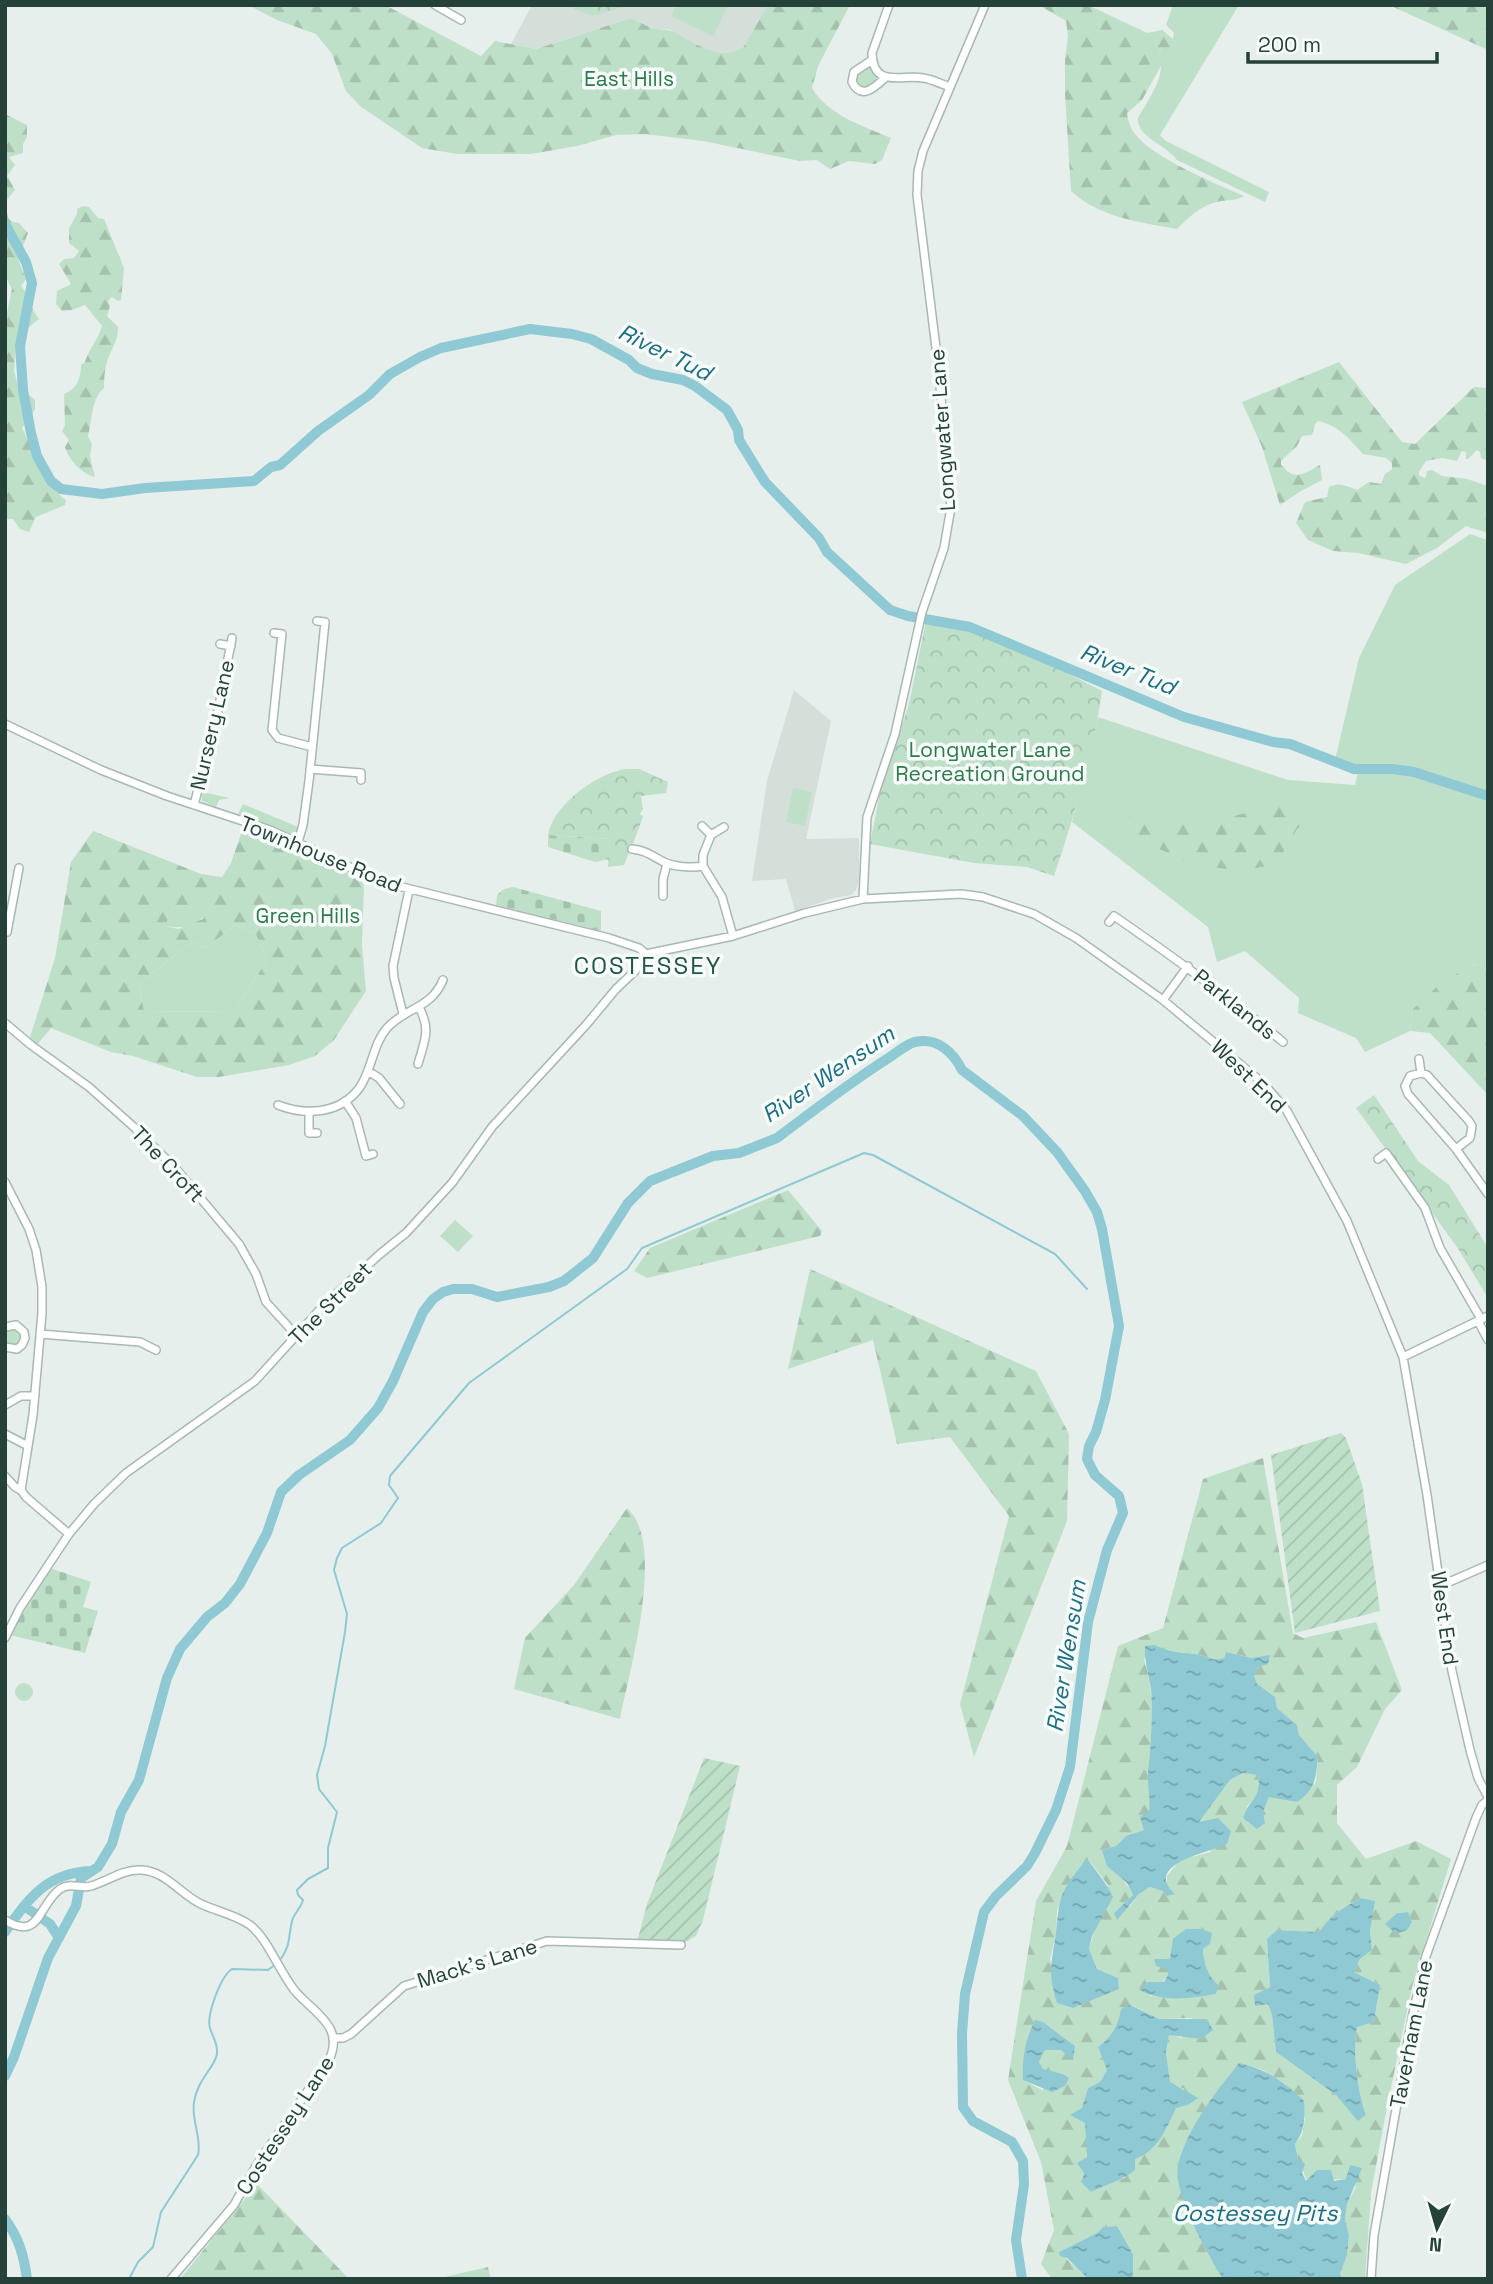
<svg xmlns="http://www.w3.org/2000/svg" width="1493" height="2284" viewBox="0 0 1493 2284" font-family="'Space Grotesk',sans-serif">
  <style>
    .built { fill: #d4dfda }
    .grass { fill: #bfe0c8 }
    .forest { fill: url(#forest-firs); fill-rule: evenodd }
    .cemetery { fill: url(#cemetery-stones) }
    .park { fill: url(#park-crowns) }
    .garden { fill: url(#garden-furrows) }
    .water { fill: url(#water-ripples) }
    .lines { fill: none; stroke-linecap: round; stroke-linejoin: round }
    .stream { stroke: #8ec9d4; stroke-width: 2 }
    .river { stroke: #8ec9d4; stroke-width: 10 }
    .minor-casing { stroke: #a8b8b2; stroke-width: 10 }
    .minor { stroke: #fff; stroke-width: 7 }
    .labels { text-anchor: middle; dominant-baseline: central; stroke-width: 7; stroke-linejoin: round; paint-order: stroke }
    .park-label { font-size: 21px; fill: #2d7a4b; stroke: #f7fbf9 }
    .street-label { font-size: 21px; fill: #24423a; stroke: #f7fbf9 }
    .water-label { font-size: 23px; font-style: italic; fill: #1c6f80; stroke: #f7fbf9 }
    .quarter-label { font-size: 24px; letter-spacing: 2px; fill: #1f5548; stroke: #f7fbf9 }
  </style>
  <defs>
    <pattern id="forest-firs" width="22" height="20" patternUnits="userSpaceOnUse" patternTransform="scale(1.75)"><rect width="22" height="20" fill="#bfe0c8"/><path d="M5 1l3.5 6h-7zM16 11l3.5 6h-7z" fill="#a4c1ad"/></pattern>
    <pattern id="cemetery-stones" width="16" height="16" patternUnits="userSpaceOnUse" patternTransform="scale(1.75)"><rect width="16" height="16" fill="#bfe0c8"/><path d="M2 7V4a2 2 0 0 1 4 0v3zM10 15v-3a2 2 0 0 1 4 0v3z" fill="#a4c1ad"/></pattern>
    <pattern id="park-crowns" width="20" height="18" patternUnits="userSpaceOnUse" patternTransform="scale(1.75)"><rect width="20" height="18" fill="#bfe0c8"/><path d="M2 6a3 3 0 1 1 6 0M12 15a3 3 0 1 1 6 0" fill="none" stroke="#a4c1ad"/></pattern>
    <pattern id="garden-furrows" width="10" height="10" patternUnits="userSpaceOnUse" patternTransform="scale(1.75)"><rect width="10" height="10" fill="#bfe0c8"/><path d="M-1 1l2-2M0 10L10 0M9 11l2-2" fill="none" stroke="#a4c1ad"/></pattern>
    <pattern id="water-ripples" width="26" height="14" patternUnits="userSpaceOnUse" patternTransform="scale(1.75)"><rect width="26" height="14" fill="#8ec9d4"/><path d="M2 4q2-2 4 0t4 0M15 11q2-2 4 0t4 0" fill="none" stroke="#74a5ad"/></pattern>
  </defs>
  <rect width="100%" height="100%" fill="#e6efeb"/>
  <path class="built" d="M532,5H768L743,49L736,52L717,53L701,47L669,29H656L631,18L535,49L511,44Z
    M794,690L831,721L806,839L859,838V881L856,890L851,895L834,898L795,911L786,879L752,881L767,781Z"/>
  <path class="grass" d="M676,5H728L713,36L671,16Z
    M1173,5H1239L1160,135L1166,141L1269,192L1265,202L1177,160C1165,144 1136,137 1138,118C1148,99 1167,76 1159,55L1161,48L1171,47L1174,33L1166,25Z
    M866,66L871,67L878,76L871,87L863,89L855,83L856,74Z
    M1470,534L1488,540V967L1474,964L1412,1010L1410,1031L1365,1052L1356,1038L1298,1013L1299,998L1245,951L1217,962L1208,927L1072,822L1098,717L1288,780L1355,785L1359,767L1335,760L1359,658L1395,585Z
    M793,788L812,792L805,826L786,822Z
    M202,792L230,798L219,800L216,807L202,801Z
    M243,804L298,827V832L288,834L259,824L257,820L238,814Z
    M183,905L206,913C199,927 178,929 164,926L172,908Z
    M235,925L255,932L267,960L234,1012L144,1011L139,984L192,942L206,948Z
    M455,1220L473,1236L458,1252L440,1236Z
    M12,1327L20,1331L22,1339L17,1346L5,1344V1331Z
    M15 1692a9 9 0 1 1 18 0a9 9 0 1 1-18 0Z"/>
  <path class="forest" d="M248,5H385L481,56L495,41L536,49L631,18C639,21 648,27 656,29C662,30 666,29 672,31C695,42 716,62 743,48L768,5H850L818,66L812,88C828,115 863,126 891,138L882,160L875,164L849,161L830,169L817,160L800,161L703,141L645,134L616,135L577,146L531,154H457L422,148L360,106L346,91L332,54L316,34L277,20Z
    M1039,5H1088L1147,33L1162,30L1173,39L1171,48H1161L1159,55L1162,64L1142,100L1127,113C1128,121 1130,127 1135,134C1152,157 1216,184 1244,196C1234,202 1227,199 1216,202C1199,207 1189,217 1177,229C1140,222 1100,218 1071,191L1065,94V60L1068,36L1066,21Z
    M1389,5H1488V50Z
    M5,114L27,125V137L23,144V153L9,157L15,165L7,176L15,190L5,202L8,218L12,222L19,223L28,233L18,259L26,279L21,286C30,296 30,309 39,319L24,331L16,343L14,371L18,386L35,400V409L22,428C36,454 40,482 66,500L65,505L36,517L29,532L20,529L13,519H5V323L12,288L5,276Z
    M83,206L89,207L98,218L104,219L124,268L121,300L118,301L112,297L108,301L110,306L107,316L118,327C118,339 114,344 110,354C105,364 104,377 104,388C91,398 92,422 88,436L92,444L90,456L95,477C82,474 68,459 65,447L69,440L62,431L65,425L64,394C77,389 81,378 81,365L85,362C89,349 98,340 102,326L85,305L72,310L62,311L56,304L57,291L71,284L59,264L64,259L74,258L79,251L69,243V228L77,214V209Z
    M1339,362L1402,442L1415,444L1474,387L1488,388V458L1485,460L1481,458L1480,452L1477,450L1468,459H1466V452L1462,451L1457,461L1442,458L1426,461L1419,472V475L1424,478L1426,477L1427,471L1432,470L1442,476L1467,479L1488,486V533L1466,526L1437,548L1406,564L1358,553L1333,551L1308,540L1296,523L1305,502L1327,497L1329,487C1339,482 1348,486 1357,490L1369,482L1381,484L1385,474L1392,469V463L1386,458L1363,454C1349,439 1340,426 1318,421L1315,424L1312,435L1302,436L1297,446L1281,461V465C1284,467 1286,471 1290,473C1299,479 1312,469 1320,465L1322,480L1301,491L1280,505L1262,447L1242,402Z
    M1300,803L1312,805L1313,814L1297,829L1276,864L1256,868L1227,869L1193,865L1128,834L1118,827L1119,821L1127,817L1195,819L1231,817L1262,808L1267,804Z
    M243,828L361,877L364,888L362,945L366,991L334,1040L315,1056L289,1065L219,1077H197L133,1056L111,1052L51,1028L36,1046L30,1037L55,958L71,862L93,831L201,874L222,877L231,863ZM183,905L205,913L203,919L178,929L165,926L172,908ZM235,925L255,932L267,960L234,1012L144,1011L139,984L192,942L206,948Z
    M1475,964L1488,967V1095L1430,1033L1410,1031L1412,1010L1442,982Z
    M788,1190L822,1231L820,1236L647,1278L634,1271L650,1248Z
    M810,1269L1036,1371L1069,1434L1067,1521L974,1757L960,1704L1009,1516L950,1437L897,1444L873,1340L788,1369Z
    M1263,1458L1293,1633L1303,1638L1376,1622L1402,1690L1385,1709L1357,1767L1337,1785V1823L1366,1859L1416,1841L1451,1859L1412,1987L1387,2107L1371,2193L1365,2279H1343L1340,2274L1347,2254L1349,2237L1345,2219L1347,2204L1356,2187L1346,2179L1307,2181L1298,2159L1295,2144L1302,2136L1305,2118L1286,2084L1261,2069L1239,2064C1217,2091 1186,2130 1178,2165C1177,2171 1180,2179 1182,2186C1190,2220 1203,2249 1223,2279H1133V2254L1117,2226L1103,2227L1097,2233L1059,2252L1088,2279H1052L1041,2264L1054,2230L1041,2162L1008,2080L1036,1901L1067,1846L1118,1646L1163,1628L1203,1479ZM1155,1645C1172,1653 1178,1652 1195,1654C1206,1656 1214,1662 1224,1658L1226,1652L1252,1658L1258,1667L1253,1676L1256,1684L1275,1697L1277,1708L1297,1725L1299,1735L1318,1757L1316,1782L1297,1802L1269,1796L1263,1812L1246,1807C1257,1797 1261,1790 1258,1774L1243,1773L1230,1780L1198,1823L1211,1852L1180,1860L1167,1876V1887L1175,1894L1150,1887L1140,1893L1130,1906L1114,1913L1133,1895C1123,1874 1110,1874 1102,1850L1116,1846L1126,1836L1144,1830C1146,1821 1152,1808 1151,1798C1150,1789 1147,1781 1148,1771C1153,1735 1155,1695 1144,1659ZM1088,1859L1108,1885L1089,1949L1097,1969L1118,1978L1119,1988L1073,2008L1050,1960L1056,1934L1057,1911L1066,1886ZM1361,1898L1374,1901L1370,1931L1372,1950L1360,1959L1354,1972L1380,1985L1374,2022L1357,2026C1352,2050 1358,2092 1366,2115L1359,2120L1336,2095L1276,2052L1272,2015L1268,2003L1270,1987L1267,1939L1278,1930L1319,1932C1329,1916 1344,1907 1361,1898ZM1407,1912L1412,1921L1386,1924L1397,1913ZM1210,1944L1203,1949L1204,1965L1216,1994L1172,1998L1150,1996L1148,1982H1163L1168,1975V1969L1155,1959H1170ZM1131,2005L1159,2019L1192,2018L1182,2038L1169,2034L1166,2052L1170,2083L1184,2089L1188,2105L1176,2108C1167,2127 1157,2152 1135,2159L1125,2178L1107,2183L1091,2192L1084,2173L1088,2145L1085,2123L1071,2115L1083,2108L1088,2088L1100,2082L1107,2070L1098,2047L1109,2039ZM1043,2022L1075,2046L1061,2050H1045L1039,2062L1043,2070L1063,2074L1042,2090L1023,2080Z
    M627,1508C667,1543 629,1672 620,1719L514,1689L525,1638L574,1585Z
    M257,2184L349,2279H180Z
    M488,2267L491,2279H436Z"/>
  <path class="cemetery" d="M548,835L610,839L609,859L595,862L548,847Z
    M513,887L601,911V931L496,905L497,895L504,889Z
    M50,1568L91,1582L83,1607L98,1611L85,1653L10,1635Z"/>
  <path class="park" d="M576,5H630L592,16L574,9Z
    M926,621C989,628 1046,663 1102,691C1093,754 1074,816 1054,876L1027,867L974,863L870,844L880,793L909,704Z
    M626,769H639L668,782L666,793L641,796L643,809L640,814L643,816C637,835 631,848 624,865L608,867L610,839L548,835C553,805 597,773 626,769Z
    M1374,1095L1418,1161L1449,1185L1488,1248V1298L1457,1247L1356,1108Z"/>
  <path class="garden" d="M1341,1433L1346,1438L1362,1484L1380,1611L1295,1633L1271,1455Z
    M704,1758L740,1766L703,1920L696,1936L684,1943L637,1942L647,1904Z"/>
  <path class="water" d="M1155,1645C1172,1653 1178,1652 1195,1654C1206,1656 1214,1662 1224,1658L1226,1652L1252,1658L1270,1655L1268,1664L1258,1667L1254,1676L1257,1684L1275,1697L1277,1708L1297,1725L1299,1735L1318,1757C1316,1778 1315,1790 1297,1802L1269,1797L1263,1812L1265,1823L1257,1829L1243,1818C1249,1799 1262,1798 1258,1775L1243,1773L1230,1780L1199,1822L1218,1818L1231,1831L1227,1844C1208,1853 1142,1864 1175,1894L1167,1896L1163,1891L1150,1887L1140,1893L1117,1920L1114,1913L1133,1895L1127,1883L1107,1866L1102,1850L1116,1846L1126,1836L1144,1830L1140,1817L1149,1811C1151,1798 1147,1786 1148,1772C1151,1745 1153,1718 1151,1690C1149,1675 1144,1661 1145,1646Z
    M1087,1858C1096,1872 1107,1883 1113,1897L1092,1936L1089,1949L1097,1969L1118,1978L1119,1989L1073,2008L1057,2003C1047,1971 1052,1963 1056,1932C1058,1916 1058,1899 1067,1885C1073,1875 1081,1867 1087,1858Z
    M1361,1898L1375,1901L1370,1931L1372,1950L1360,1959L1354,1972L1380,1985L1374,2022L1357,2027C1352,2049 1358,2093 1366,2115L1358,2121L1336,2095L1276,2052L1272,2015L1268,2004L1255,2006L1254,1995L1270,1987L1267,1939L1277,1930L1319,1932C1329,1916 1344,1907 1361,1898Z
    M1408,1912L1412,1922L1407,1930L1396,1934L1385,1924L1397,1913Z
    M1186,1929H1201L1212,1933L1210,1944L1203,1949C1204,1964 1207,1975 1218,1985L1216,1994C1192,1998 1162,2003 1140,1990L1148,1982H1164L1168,1975V1969L1156,1966L1154,1959H1170L1173,1939Z
    M1130,2005L1159,2019H1207L1213,2030L1201,2039L1169,2035L1166,2052L1170,2082L1198,2098L1188,2105L1176,2108C1167,2128 1157,2152 1135,2159V2170C1122,2181 1106,2184 1091,2192L1082,2183L1084,2173L1077,2163L1087,2157L1085,2123L1070,2115L1082,2108L1088,2088L1100,2082L1107,2070L1098,2047C1112,2037 1118,2026 1121,2009Z
    M1035,2020L1043,2022L1075,2046L1073,2060L1061,2050H1045L1039,2062L1043,2069L1063,2074L1069,2078L1065,2086L1052,2092L1023,2080C1022,2058 1025,2041 1035,2020Z
    M1239,2063C1267,2070 1283,2080 1304,2101C1305,2117 1305,2131 1295,2144L1298,2159L1305,2164L1302,2173L1306,2181L1317,2170H1331L1334,2181L1346,2179L1350,2165L1362,2168L1347,2204L1345,2219L1349,2236L1347,2255L1340,2274L1343,2279H1223C1208,2256 1172,2191 1178,2165C1187,2128 1216,2092 1239,2063Z
    M1117,2226L1133,2254V2279H1088L1067,2258L1060,2256L1059,2252L1097,2233L1103,2227Z"/>
  <g class="lines">
    <path class="stream" d="M280,1960C291,1945 288,1938 292,1921C294,1913 301,1908 303,1900L298,1895L297,1890L308,1879L328,1868V1848L337,1812L319,1789L317,1775L325,1746L345,1632L347,1614L334,1570L337,1558L342,1548L381,1523L398,1498L389,1485L390,1476L469,1383L627,1269L642,1248L864,1153L873,1155L1055,1254L1087,1289
      M129,2279L138,2262L153,2247L161,2212L198,2155C202,2138 191,2120 194,2102C197,2080 215,2067 217,2054C218,2043 213,2038 210,2028C206,2015 221,1976 232,1969L268,1970L276,1964"/>
    <path class="river" d="M5,224L26,262L32,283L20,346L23,390L31,433L37,456L51,481L61,489L102,494L145,488L254,481L271,467L280,465L318,431L369,395L390,374L420,357L441,348L530,329L572,334L591,339L629,360L637,368L652,374L683,380L695,386L727,410L738,430L739,440L765,482L819,538L827,552L890,610L908,616L970,627L1184,717L1273,742L1290,744L1354,769H1393L1414,772L1488,796
      M24,1906L50,1924L59,1938
      M5,1932C29,1898 46,1873 91,1871
      M5,2076L14,2057L48,1958L76,1906L81,1878L98,1867L112,1844L121,1812L139,1780L167,1678L180,1649L207,1617L225,1603L240,1584L267,1533L281,1492L299,1475L350,1440L378,1408L393,1381L423,1312L433,1299L443,1292L453,1289H472L497,1297L549,1287L564,1281L593,1258L628,1203L650,1181L713,1156L739,1153L777,1138C813,1111 849,1083 887,1059C895,1054 906,1044 915,1042C937,1037 953,1052 962,1070L1023,1116L1057,1152L1085,1191L1097,1212L1102,1229L1119,1326L1105,1400L1096,1432L1089,1446L1087,1459L1095,1475L1119,1496L1123,1513L1107,1550L1088,1622L1070,1767L1056,1810L1035,1853L1027,1866L996,1896L984,1912L965,1994L962,2033L963,2107L973,2121L1012,2142L1023,2161L1024,2184L1016,2240L1022,2279
      M5,2219C19,2238 24,2256 27,2279"/>
    <g class="minor-casing">
      <path id="minor" d="M435,5L461,20
        M889,5L872,53C873,89 902,74 923,78C932,79 941,84 950,87
        M872,60L854,72L852,82C862,101 875,87 886,77
        M274,633L282,634L272,730L278,738L312,747
        M220,644L231,646
        M5,724L101,770L167,796L270,830L382,882L609,938L639,948L646,954
        M310,769L361,773V780
        M194,805L217,716L232,638
        M702,826L711,835
        M724,827L711,835L703,855V866L722,897L733,936
        M298,842L303,825L309,781L325,622L317,621
        M632,849C645,850 652,856 664,862C675,867 691,868 703,866
        M663,896V879L667,864
        M863,899L867,817L895,734L922,612L944,548L951,507L938,364L917,195L918,171L923,151L985,5
        M1109,922L1114,916C1172,956 1229,997 1283,1042
        M5,932H7L19,868
        M646,954L733,936L805,913L863,899L961,894L983,897L1034,914L1076,938L1163,1000L1264,1084L1287,1111L1347,1221L1403,1357L1427,1495L1452,1671L1470,1750L1478,1778L1488,1797
        M1163,1000L1188,966
        M403,1014L394,978L393,966L409,890
        M5,1023L31,1045L89,1087L135,1128L176,1169L239,1244L256,1274L266,1302L296,1335
        M1419,1059L1421,1073
        M418,1064C425,1039 431,1030 419,1007
        M368,1071L379,1078L400,1104
        M345,1101L356,1118L366,1156L373,1154
        M278,1105C306,1116 341,1114 360,1087C372,1069 373,1044 387,1028C406,1007 431,1009 443,980
        M309,1112V1133H317
        M1456,1149L1470,1138L1472,1126L1469,1121L1427,1075L1421,1073L1410,1076L1405,1086L1408,1094L1456,1149L1488,1194
        M1378,1159L1386,1153L1425,1208L1440,1248L1481,1319
        M5,1182L29,1229L36,1250L42,1287V1313L33,1415L21,1490L26,1497L69,1534
        M1478,1321L1488,1340
        M5,1327L16,1325L24,1332L25,1338
        M40,1334L140,1342L156,1350
        M5,1347L17,1349L22,1345L25,1338
        M1403,1357L1488,1316
        M5,1405L21,1396H35
        M5,1434L28,1446
        M5,1476L15,1487L21,1490
        M1440,1586L1488,1565
        M5,1638L20,1608L49,1564L69,1534L94,1504L126,1473L255,1381L324,1305L380,1254L406,1233L452,1183L492,1127L586,1025L616,989L635,971L646,954
        M5,1920C40,1942 38,1905 60,1889C71,1882 80,1889 91,1886C108,1881 123,1869 141,1870C166,1871 180,1894 201,1904C216,1911 236,1915 250,1925C268,1939 279,1971 295,1991C314,2013 345,2026 329,2060L256,2166L234,2205L171,2279
        M334,2038H343L351,2034L404,1986L547,1941L681,1945
        M1371,2279L1374,2235L1412,2018L1426,1956L1476,1818L1482,1805L1488,1800"/>
    </g>
    <use href="#minor" class="minor"/>
  </g>
  <g class="labels">
    <g class="park-label">
      <text x="629" y="78">East Hills</text>
      <text x="990" y="749">Longwater Lane<tspan x="990" dy="24">Recreation Ground</tspan></text>
      <text x="308" y="915">Green Hills</text>
    </g>
    <g class="street-label">
      <text transform="translate(942 430) rotate(-94)">Longwater Lane</text>
      <text transform="translate(212 725) rotate(-77)">Nursery Lane</text>
      <text transform="translate(321 854) rotate(22)">Townhouse Road</text>
      <text transform="translate(1235 1004) rotate(39)">Parklands</text>
      <text transform="translate(1249 1076) rotate(44)">West End</text>
      <text transform="translate(168 1164) rotate(47)">The Croft</text>
      <text transform="translate(330 1303) rotate(-45)">The Street</text>
      <text transform="translate(1445 1618) rotate(82)">West End</text>
      <text transform="translate(477 1963) rotate(-17)">Mack's Lane</text>
      <text transform="translate(1411 2034) rotate(-79)">Taverham Lane</text>
      <text transform="translate(285 2125) rotate(-57)">Costessey Lane</text>
    </g>
    <g class="water-label">
      <text transform="translate(665 352) rotate(26)">River Tud</text>
      <text transform="translate(1128 669) rotate(22)">River Tud</text>
      <text transform="translate(828 1074) rotate(-34)">River Wensum</text>
      <text transform="translate(1066 1656) rotate(-81)">River Wensum</text>
      <text x="1255" y="2213">Costessey Pits</text>
    </g>
    <g class="quarter-label">
      <text x="648" y="965">COSTESSEY</text>
    </g>
  </g>
  <rect width="1493" height="2284" fill="none" stroke="#24423a" stroke-width="14"/>
  <g transform="translate(1437 2228) rotate(185)" stroke="#f7fbf9" stroke-width="5" paint-order="stroke">
  <path d="M0-5L12 26L0 18L-12 26Z" fill="#24423a"/>
  <text y="-10" font-size="19" font-weight="bold" text-anchor="middle" fill="#24423a">N</text>
  </g>
  <path d="M1248 52v10h189v-10" fill="none" stroke="#24423a" stroke-width="3.5"/>
  <text x="1258" y="52" font-size="21" fill="#24423a" stroke="#f7fbf9" stroke-width="5" paint-order="stroke">200 m</text>
</svg>
